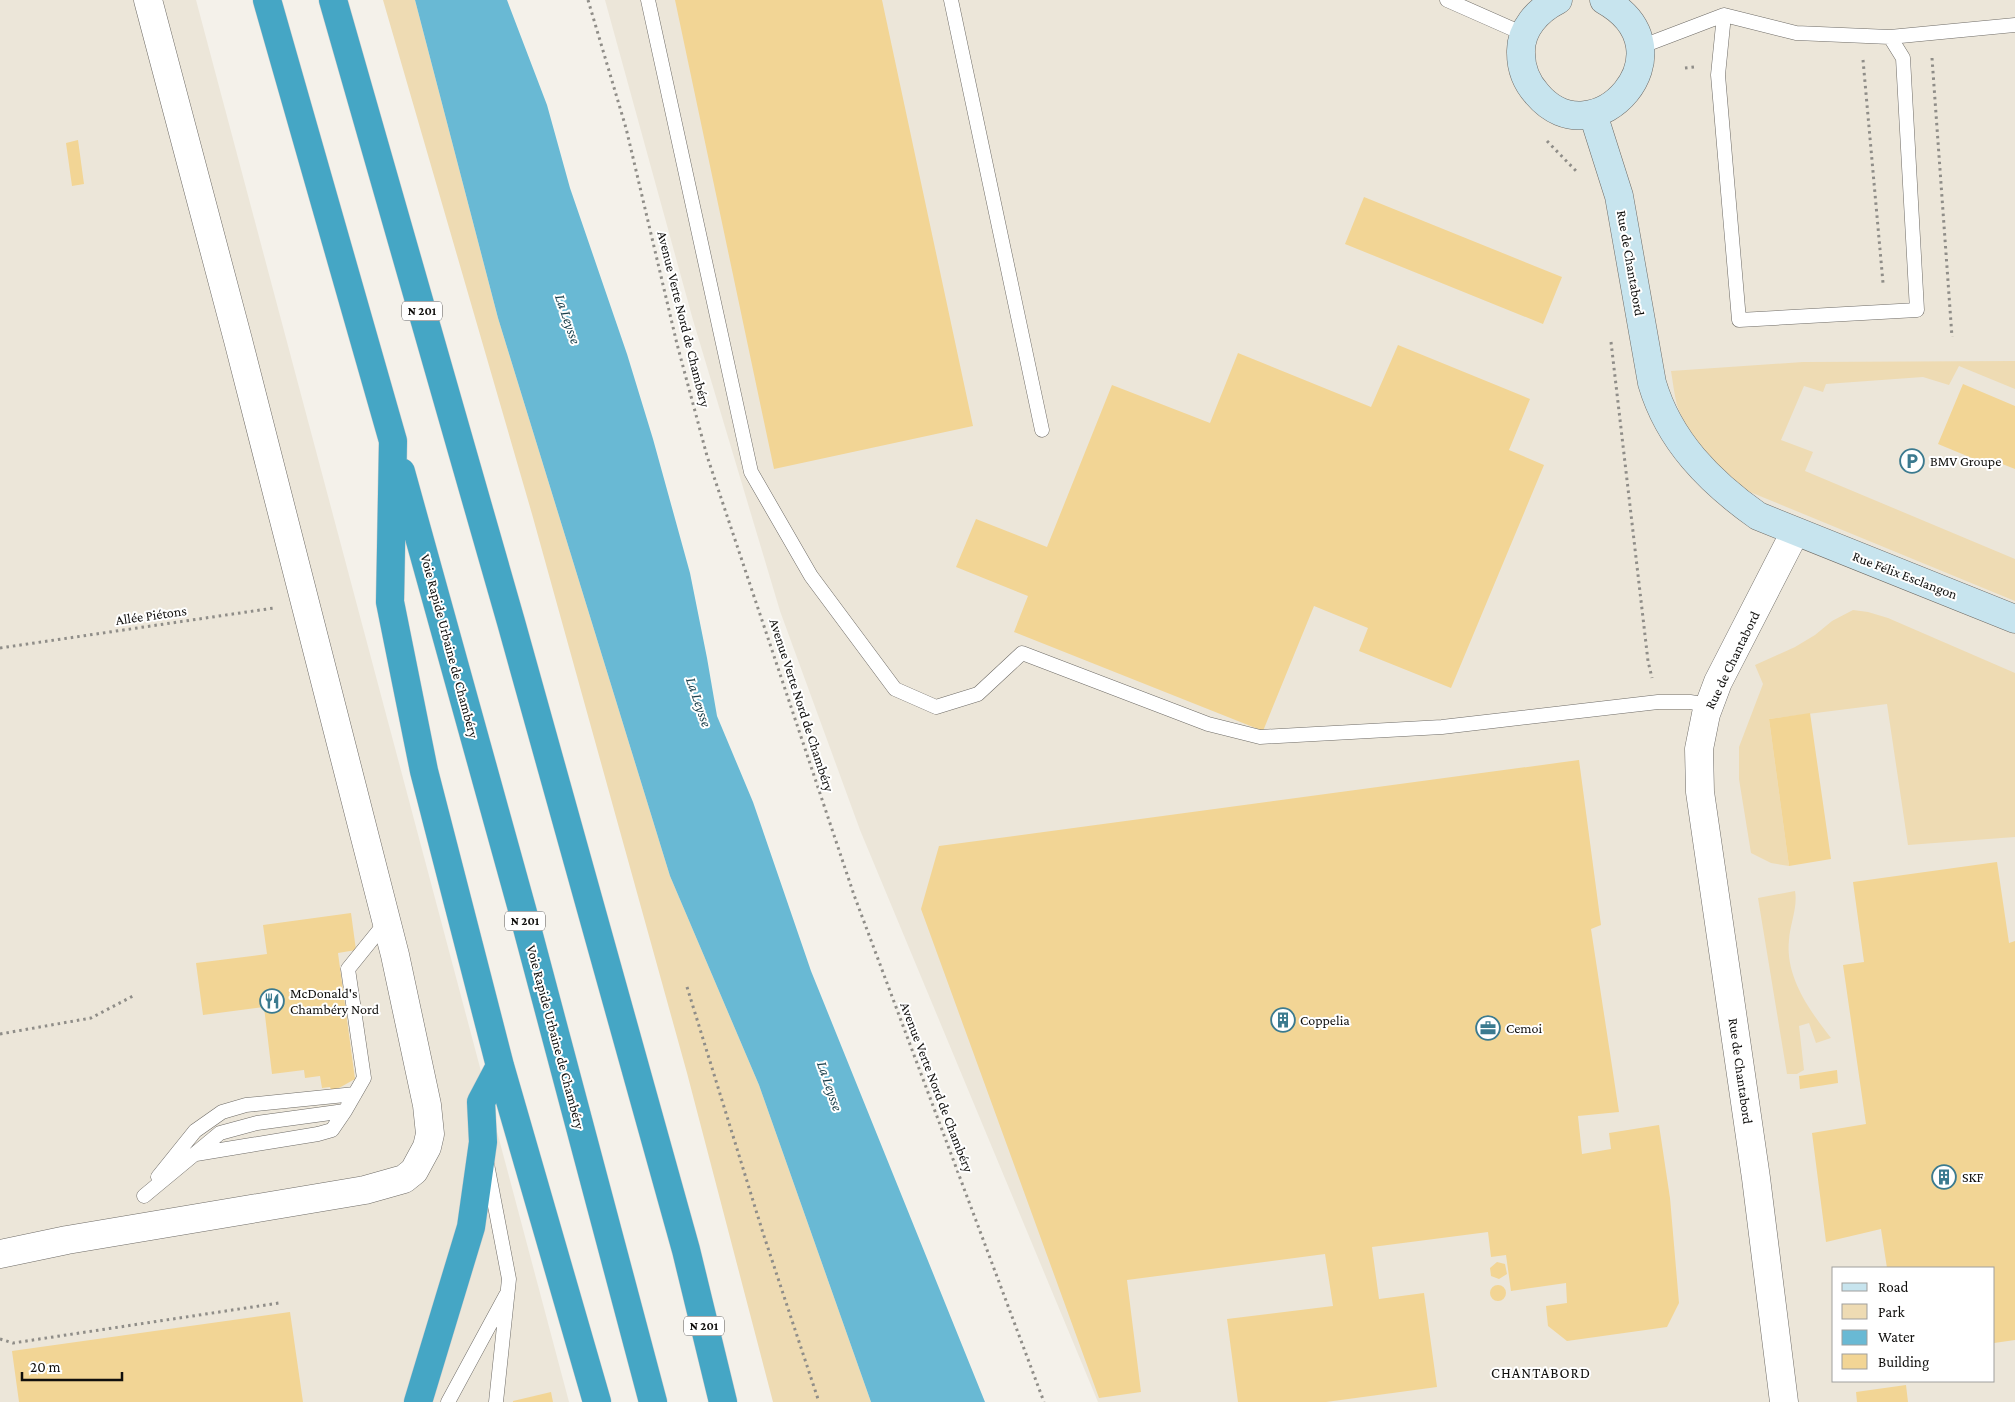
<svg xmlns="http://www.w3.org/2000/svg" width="2015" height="1402" viewBox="0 0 2015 1402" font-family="'Crimson Pro',serif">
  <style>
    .built { fill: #ece6d9; fill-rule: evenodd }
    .green { fill: #eedbb3 }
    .water { fill: #69b9d4 }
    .building { fill: #f2d595 }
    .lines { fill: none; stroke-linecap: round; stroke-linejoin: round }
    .lane-casing { stroke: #6e6b66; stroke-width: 15 }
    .street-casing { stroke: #6e6b66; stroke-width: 29 }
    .secondary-casing { stroke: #6e6b66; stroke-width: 29 }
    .highway-casing { stroke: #cfcfcf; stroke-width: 29 }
    .path { stroke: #8f8d88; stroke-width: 3; stroke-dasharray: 2.5 4; stroke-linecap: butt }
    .lane { stroke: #fff; stroke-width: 14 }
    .street { stroke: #fff; stroke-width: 28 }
    .secondary { stroke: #c7e4ee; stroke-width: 28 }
    .highway { stroke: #45a6c5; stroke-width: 28 }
    .labels { text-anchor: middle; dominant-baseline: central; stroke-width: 4; stroke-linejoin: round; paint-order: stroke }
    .shield { fill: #fff; stroke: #585756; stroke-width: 1 }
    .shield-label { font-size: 12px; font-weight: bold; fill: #100f0d }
    .street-label { font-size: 14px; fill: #100f0d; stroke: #fff }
    .poi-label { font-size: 14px; fill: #100f0d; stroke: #fff; text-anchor: start }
    .water-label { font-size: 15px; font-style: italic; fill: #1b404c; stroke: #fff }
    .neighbourhood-label { font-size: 15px; letter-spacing: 1px; fill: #100f0d; stroke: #fff }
  </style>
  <rect width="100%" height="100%" fill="#f4f1ea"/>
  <path class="built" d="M0,0H196L569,1402H0Z
    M605,0H2015V1402H1098L860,830L780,611L693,320ZM1834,1268H1994V1381H1834Z"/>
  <path class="green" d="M383,0H415L498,318L670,876L759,1085L871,1402H773L687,1073L532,514Z
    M2015,361V389L1959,366L1949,385L1923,377L1826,384L1823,392L1804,386L1781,440L1813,452L1805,471L2015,559V601L1750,492C1719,471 1689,442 1677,405C1674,394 1673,382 1671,371L1803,362Z
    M1853,610L1868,612L1888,618L2015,673V837L1908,845L1887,704L1769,719L1789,866L1771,863L1751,853L1739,779V747L1763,684L1755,665L1795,647L1815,635L1832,621Z
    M1795,891C1798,907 1790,924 1789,940C1785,977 1810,1011 1831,1038L1816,1043L1809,1023L1799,1026L1804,1070L1797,1074H1787L1758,898Z"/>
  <path class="water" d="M415,0H507L547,105L570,188L627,354L653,439L690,573L707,658L717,716L753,802L811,971L985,1402H871L759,1085L670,876L498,318Z"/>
  <path class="building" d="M675,0H882L973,426L774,469Z
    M78,140L84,184L72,186L66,143Z
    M1364,197L1562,277L1543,324L1345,244Z
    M1398,345L1530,399L1509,450L1544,465L1451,688L1359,651L1368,628L1314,606L1263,731L1014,632L1028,596L956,567L976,519L1047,547L1112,385L1210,423L1238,353L1371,407Z
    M1963,384L2015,406V469L1987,458L1984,463L1938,444Z
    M1810,713L1831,859L1789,866L1769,719Z
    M1579,760L1601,925L1591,929L1619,1112L1578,1116L1582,1154L1611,1149L1609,1133L1659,1125L1670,1198L1679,1303L1667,1327L1567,1341L1548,1326L1546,1306L1567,1303L1566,1283L1511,1291L1506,1255L1491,1257L1488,1232L1372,1247L1379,1299L1424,1293L1437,1387L1326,1402H1238L1227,1319L1333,1306L1325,1254L1127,1280L1141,1392L1099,1398L921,909L939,846Z
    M1997,862L2009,943L2015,941V1340L1994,1343V1268H1887L1881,1229L1826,1242L1812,1133L1866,1124L1843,965L1864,962L1853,882Z
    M351,913L356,950L338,953L355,1079L339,1088L331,1090L330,1087L322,1088L320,1076L305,1078L304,1070L272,1074L264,1007L203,1015L196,963L267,954L263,925Z
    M1837,1070L1838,1083L1800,1089L1799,1076Z
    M1497,1262L1505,1264L1507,1274L1499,1279L1491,1276L1490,1268Z
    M1490 1293a8 8 0 1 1 16 0a8 8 0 1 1-16 0Z
    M290,1312L303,1402H19L12,1351Z
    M1906,1385L1908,1402H1857L1856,1392Z
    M551,1392L553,1402H513V1401Z"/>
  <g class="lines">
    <g class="lane-casing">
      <path id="lane" d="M648,0L751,472L811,576L895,689L936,707L978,694L1022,653L1208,724L1260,737L1442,727L1658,702H1690L1709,705
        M951,0L1042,430
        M1447,0L1524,34
        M1890,37L1903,58L1917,310L1739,320L1718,75L1724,15L1796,33L1890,37L2015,25
        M1640,47L1724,15
        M196,1154L318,1134L332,1130L345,1111
        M487,1164L509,1279L496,1402
        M158,1177L195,1131L222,1112L246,1105L355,1094
        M144,1196L220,1133L257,1123L345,1111L364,1078L348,969L386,922
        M448,1402L506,1295"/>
    </g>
    <g class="street-casing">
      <path id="street" d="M0,1254L67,1240L365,1190L404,1179L414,1171L427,1147L430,1134L427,1105L395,955L238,340L148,0
        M1784,1402L1756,1178L1700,792L1699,749L1706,714L1718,682L1795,532"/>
    </g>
    <g class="secondary-casing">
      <path id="secondary" d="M1558,0C1538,10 1520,29 1521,53C1521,69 1527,83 1537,94C1594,162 1695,51 1604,0
        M1593,114L1619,196L1652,383C1669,441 1710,482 1758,516L2015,619"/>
    </g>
    <g class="highway-casing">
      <path id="highway" d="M267,0L393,441L390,602L424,771L500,1066L597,1402
        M333,0L511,622L686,1250L723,1402
        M401,472L522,909L653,1402
        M418,1402L471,1227L483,1142L481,1102L500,1066"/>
    </g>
    <path class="path" d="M588,0L626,128L677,344L707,456L854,895L1044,1402
      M1932,58L1952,337
      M1863,60L1883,283
      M1685,68L1694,67
      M1547,141L1577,172
      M1611,342L1648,661L1652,678
      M0,648L274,608
      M687,987L763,1233L819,1402
      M0,1034L91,1018L133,996
      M0,1339L13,1343L279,1303"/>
    <use href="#lane" class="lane"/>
    <use href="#street" class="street"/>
    <use href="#secondary" class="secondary"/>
    <use href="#highway" class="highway"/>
  </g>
  <defs>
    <g id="parking-ring" transform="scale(1.25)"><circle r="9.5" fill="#fff" stroke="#3b7a8f" stroke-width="1.5"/><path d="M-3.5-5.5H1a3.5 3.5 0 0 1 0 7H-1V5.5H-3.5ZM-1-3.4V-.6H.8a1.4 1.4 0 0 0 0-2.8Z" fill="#3b7a8f"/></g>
    <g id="restaurant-ring" transform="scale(1.25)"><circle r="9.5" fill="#fff" stroke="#3b7a8f" stroke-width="1.5"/><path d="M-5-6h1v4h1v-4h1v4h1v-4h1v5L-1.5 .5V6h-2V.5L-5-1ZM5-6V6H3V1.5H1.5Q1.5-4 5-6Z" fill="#3b7a8f"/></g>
    <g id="building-ring" transform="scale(1.25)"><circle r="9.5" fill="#fff" stroke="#3b7a8f" stroke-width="1.5"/><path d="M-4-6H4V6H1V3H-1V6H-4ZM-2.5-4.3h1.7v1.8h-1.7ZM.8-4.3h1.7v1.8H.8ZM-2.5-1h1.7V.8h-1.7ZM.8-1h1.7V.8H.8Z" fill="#3b7a8f"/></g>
    <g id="office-ring" transform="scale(1.25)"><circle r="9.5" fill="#fff" stroke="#3b7a8f" stroke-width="1.5"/><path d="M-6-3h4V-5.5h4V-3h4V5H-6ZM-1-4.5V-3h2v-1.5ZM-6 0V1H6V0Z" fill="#3b7a8f"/></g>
  </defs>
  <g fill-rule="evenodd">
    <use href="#parking-ring" x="1912" y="461"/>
    <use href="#restaurant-ring" x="272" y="1001"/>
    <use href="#building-ring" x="1283" y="1020"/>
    <use href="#office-ring" x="1488" y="1028"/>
    <use href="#building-ring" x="1944" y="1177"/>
  </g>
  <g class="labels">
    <g class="shield">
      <rect x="402" y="301.5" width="40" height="19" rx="4"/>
      <rect x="505" y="911.5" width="40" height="19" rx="4"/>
      <rect x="684" y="1316.5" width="40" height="19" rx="4"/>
    </g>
    <g class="shield-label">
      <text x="422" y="311">N 201</text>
      <text x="525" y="921">N 201</text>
      <text x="704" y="1326">N 201</text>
    </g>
    <g class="street-label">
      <text transform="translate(1631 263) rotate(80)">Rue de Chantabord</text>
      <text transform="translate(684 319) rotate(76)">Avenue Verte Nord de Chambéry</text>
      <text transform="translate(1905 575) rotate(21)">Rue Félix Esclangon</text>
      <text transform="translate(151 615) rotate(-8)">Allée Piétons</text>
      <text transform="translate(450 646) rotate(75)">Voie Rapide Urbaine de Chambéry</text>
      <text transform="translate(1732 660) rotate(-64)">Rue de Chantabord</text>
      <text transform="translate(802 705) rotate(72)">Avenue Verte Nord de Chambéry</text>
      <text transform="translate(556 1037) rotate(75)">Voie Rapide Urbaine de Chambéry</text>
      <text transform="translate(1741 1071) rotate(82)">Rue de Chantabord</text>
      <text transform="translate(937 1087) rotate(69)">Avenue Verte Nord de Chambéry</text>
    </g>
    <g class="poi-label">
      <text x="1930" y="461">BMV Groupe</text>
      <text x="290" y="993">McDonald's<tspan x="290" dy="16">Chambéry Nord</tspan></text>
      <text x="1300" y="1020">Coppelia</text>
      <text x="1506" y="1028">Cemoi</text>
      <text x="1962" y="1177">SKF</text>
    </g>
    <g class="water-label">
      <text transform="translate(568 319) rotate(71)">La Leysse</text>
      <text transform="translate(699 702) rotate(71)">La Leysse</text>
      <text transform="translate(830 1086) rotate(71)">La Leysse</text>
    </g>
    <g class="neighbourhood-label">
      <text x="1541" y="1373">CHANTABORD</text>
    </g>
  </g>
  <rect x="1832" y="1267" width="162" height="115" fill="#ffffff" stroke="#9f9f9e"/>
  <rect x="1842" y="1283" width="25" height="8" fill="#c7e4ee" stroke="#9f9f9e"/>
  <text x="1878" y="1292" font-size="15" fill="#100f0d">Road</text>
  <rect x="1842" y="1304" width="25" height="15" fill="#eedbb3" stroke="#9f9f9e"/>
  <text x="1878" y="1317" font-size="15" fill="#100f0d">Park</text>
  <rect x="1842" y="1330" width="25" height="15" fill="#69b9d4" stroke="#9f9f9e"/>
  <text x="1878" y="1342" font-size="15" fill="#100f0d">Water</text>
  <rect x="1842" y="1354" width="25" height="15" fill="#f2d595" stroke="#9f9f9e"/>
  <text x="1878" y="1367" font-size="15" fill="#100f0d">Building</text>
  <path d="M22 1372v8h100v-8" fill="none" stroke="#100f0d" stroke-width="2.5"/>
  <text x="30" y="1372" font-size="15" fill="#100f0d" stroke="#ffffff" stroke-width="4" paint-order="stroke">20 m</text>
</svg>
